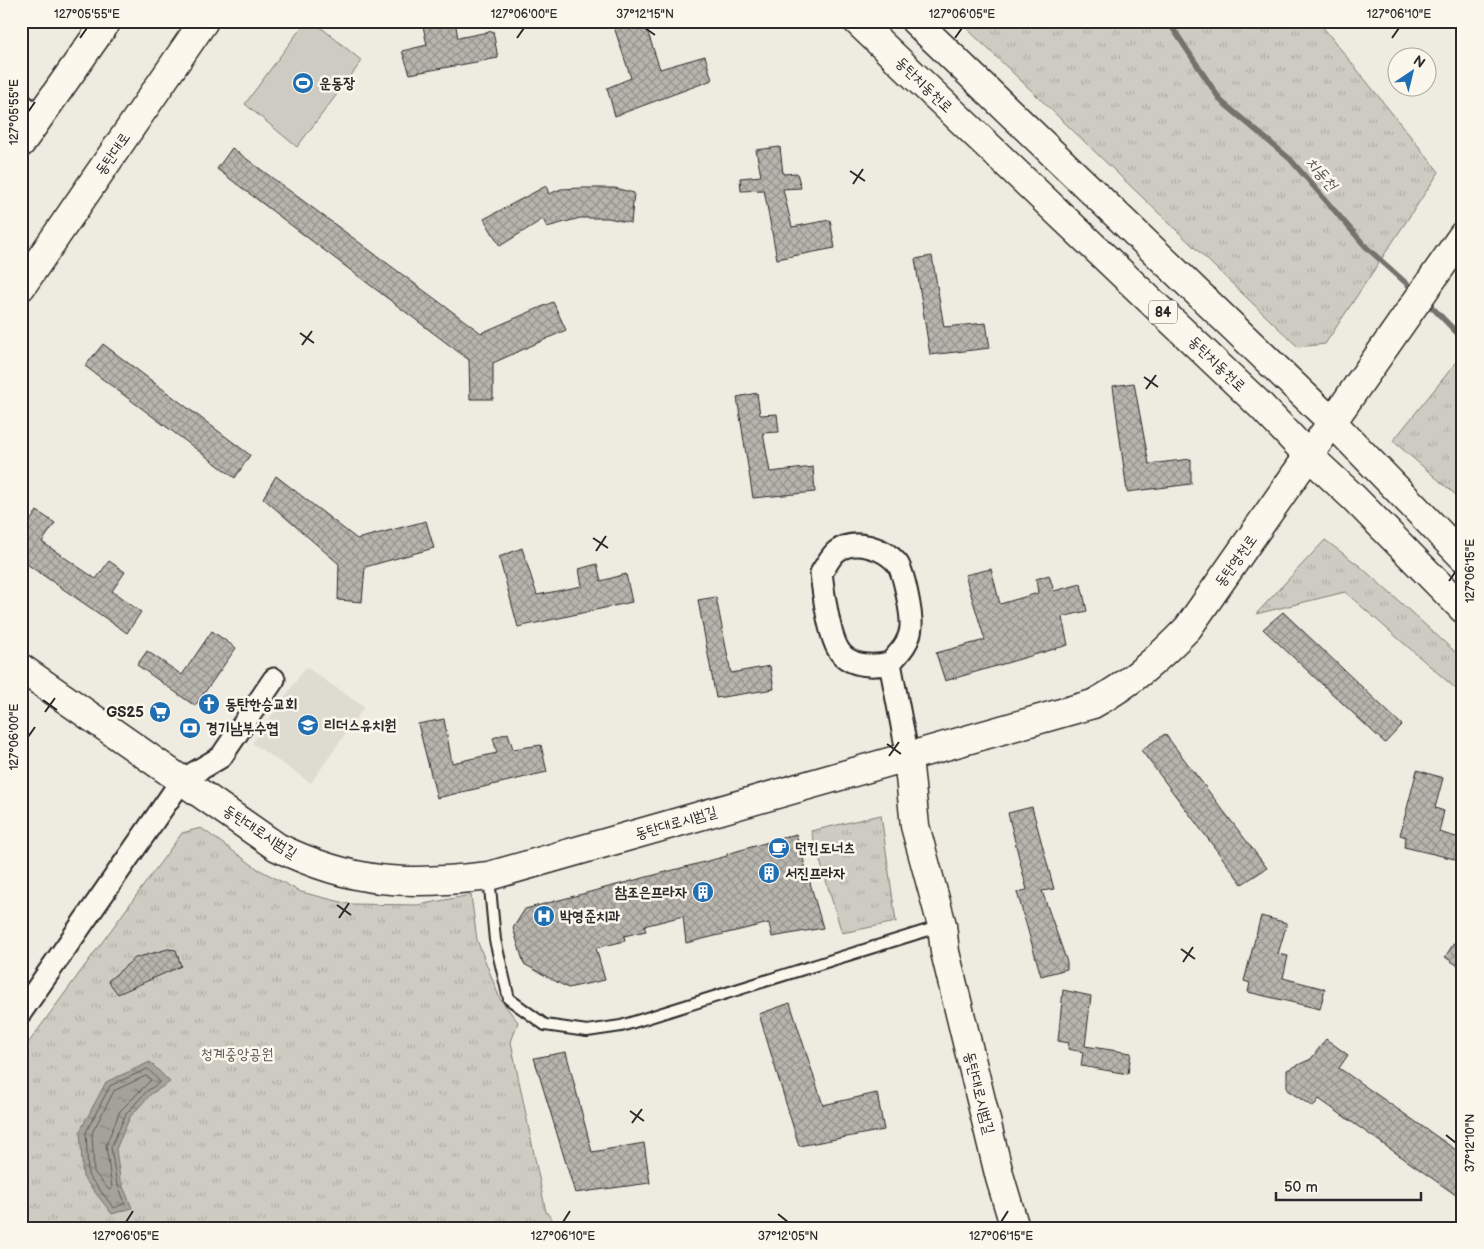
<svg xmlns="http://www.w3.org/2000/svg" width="1484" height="1249" viewBox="0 0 1484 1249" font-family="'Balsamiq Sans','Poor Story',sans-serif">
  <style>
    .built { fill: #dedbd1 }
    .grass { fill: #cecbc2; stroke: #7c7b76 }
    .park { fill: url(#park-tufts); stroke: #7c7b76 }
    .water { fill: url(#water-ripples); stroke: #74726e }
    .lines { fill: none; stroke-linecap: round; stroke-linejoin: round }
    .shore { stroke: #5b5b57; stroke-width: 1 }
    .stream { stroke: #74726e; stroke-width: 5.5 }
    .building { fill: url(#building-cross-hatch); stroke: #2b2b2b }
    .lane-casing { stroke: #2b2b2b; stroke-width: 14 }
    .street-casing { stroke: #2b2b2b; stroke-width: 25 }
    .secondary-casing { stroke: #2b2b2b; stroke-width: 31 }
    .primary-casing { stroke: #2b2b2b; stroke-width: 31 }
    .lane { stroke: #fbf7ec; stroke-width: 10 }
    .street { stroke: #fbf7ec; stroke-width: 21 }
    .secondary { stroke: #fbf7ec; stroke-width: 28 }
    .primary { stroke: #fbf7ec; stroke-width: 28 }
    .ticks { fill: none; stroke: #2b2b2b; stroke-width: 2 }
    .labels { text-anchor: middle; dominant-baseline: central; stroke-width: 5; stroke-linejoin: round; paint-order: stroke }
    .shield { fill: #fbf7ec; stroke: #696865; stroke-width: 1 }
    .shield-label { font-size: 14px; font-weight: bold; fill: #2b2b2b }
    .poi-label { font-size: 15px; font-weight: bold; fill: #2b2b2b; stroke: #fbf7ec; text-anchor: start }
    .street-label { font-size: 15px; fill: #2b2b2b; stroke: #fbf7ec }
    .park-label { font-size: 15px; fill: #545351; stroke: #fbf7ec }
    .water-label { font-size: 16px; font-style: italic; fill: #555552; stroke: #fbf7ec }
    .neatline { fill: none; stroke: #2b2b2b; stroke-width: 2 }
    .ticks-label { font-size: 12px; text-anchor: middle; fill: #2b2b2b }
  </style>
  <defs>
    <pattern id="park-tufts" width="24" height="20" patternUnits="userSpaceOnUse" patternTransform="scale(1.25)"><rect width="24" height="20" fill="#cecbc2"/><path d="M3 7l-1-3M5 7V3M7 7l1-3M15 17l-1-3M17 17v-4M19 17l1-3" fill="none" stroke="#b1aea7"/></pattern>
    <pattern id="water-ripples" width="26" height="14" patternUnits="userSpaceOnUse" patternTransform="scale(1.25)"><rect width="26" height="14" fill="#a4a29a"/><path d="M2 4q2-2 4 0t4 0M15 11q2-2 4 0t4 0" fill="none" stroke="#86847e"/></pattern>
    <pattern id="building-cross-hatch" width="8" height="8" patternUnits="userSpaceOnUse" patternTransform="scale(1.25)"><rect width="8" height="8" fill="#b8b5ae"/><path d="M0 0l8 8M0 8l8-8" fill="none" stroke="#96938e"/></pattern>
  </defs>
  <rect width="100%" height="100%" fill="#eeebe0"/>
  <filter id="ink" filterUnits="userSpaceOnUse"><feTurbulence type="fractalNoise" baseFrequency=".02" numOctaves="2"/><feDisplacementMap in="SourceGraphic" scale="10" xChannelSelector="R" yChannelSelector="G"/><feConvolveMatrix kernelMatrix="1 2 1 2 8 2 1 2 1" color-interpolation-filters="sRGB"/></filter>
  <g filter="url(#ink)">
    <path class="built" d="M306,667L364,707L311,783L252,743Z"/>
    <path class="grass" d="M306,21H313L362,61L297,147L245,104Z"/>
    <path class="park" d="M959,21H1318L1439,172L1325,344L1298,347Z
      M1463,354V501L1393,441Z
      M1325,540L1361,567L1463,659V695L1345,592L1256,614Z
      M881,815L896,922L842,933L811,831Z
      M201,828L258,869L301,892L349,904L418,905L471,895L477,940L500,999L518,1022L511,1042L546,1212L560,1228H21V1053L182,833Z"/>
    <path class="water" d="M150,1062L170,1082L151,1094L130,1117L116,1149L120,1179L132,1208L112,1214L83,1177L80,1131L106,1082Z"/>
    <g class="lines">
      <path class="shore" d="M148,1069L160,1082L147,1091L126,1114L111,1147L116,1180L125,1203L114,1208L88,1175L86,1132L110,1086Z
        M146,1076L150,1078V1081L120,1111L106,1145L112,1188L109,1190L94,1172L92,1133L114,1091Z"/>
      <path class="stream" d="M1168,21L1221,101L1290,159L1366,247L1416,292
        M1426,301L1463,339"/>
    </g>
    <path class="building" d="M422,21H455L458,38L493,31L498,58L410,74L402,51L427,45Z
      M612,21H644L660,69L705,56L712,80L615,116L607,88L631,78Z
      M780,147L783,174L797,173L801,188L783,189L792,227L830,220L835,248L777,259L764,190L741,191L740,178L761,176L756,150Z
      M232,148L481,333L553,302L566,330L493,363V399H470L469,360L217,169Z
      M546,186L549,194L561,189L582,188H615L634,193L631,223L608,218H580L547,227L543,219L500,246L484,219Z
      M932,256L944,327L986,323L990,348L930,355L915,259Z
      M103,344L250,455L235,478L85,366Z
      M1134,383L1149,464L1191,459V484L1127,492L1113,386Z
      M757,393L760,415L777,414L779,432L763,433L770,472L813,467L815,492L753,498L737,397Z
      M276,476L357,539L426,521L434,548L365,567L362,602L338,600L339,564L263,498Z
      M37,511L55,523L42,542L96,579L109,561L125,572L112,591L141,612L127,633L21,560V534Z
      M522,548L537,595L582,586L579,569L597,564L601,581L626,574L632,602L518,627L499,557Z
      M991,569L1000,604L1038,593L1036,579L1049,575L1054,591L1081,584L1087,611L1062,617L1068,645L945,681L936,653L985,640L965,575Z
      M716,597L731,673L770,666L774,689L716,698L698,600Z
      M1283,612L1402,725L1385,743L1263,629Z
      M212,631L236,648L195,706L137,665L147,651L182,675Z
      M444,719L452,763L497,753L493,738L508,733L513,749L541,745L547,772L437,798L418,724Z
      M1165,734L1267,868L1242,884L1141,750Z
      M1417,770L1443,778L1435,808L1444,811L1439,832L1463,839V861L1404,847L1406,837L1400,835Z
      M1032,807L1054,889L1042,891L1067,962V969L1041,976L1017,892L1027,890L1008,813Z
      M796,834L823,928L772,937L769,923L686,943L683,916L644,926L646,931L624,936L625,941L596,948L605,980L568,988L524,964L513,928L525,909L727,856V854Z
      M1261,916L1287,923L1278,954L1288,956L1283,978L1325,989L1320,1009L1248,992L1250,983L1244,981Z
      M1463,929V969L1445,957Z
      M168,949L176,950L181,966L118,994L108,981L135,958Z
      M1063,990L1091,996L1085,1046L1131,1053L1128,1074L1081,1066L1083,1052L1068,1049L1069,1043L1058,1041Z
      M790,1003L823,1105L877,1093L884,1130L799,1146L759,1014Z
      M1326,1039L1348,1055L1339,1068L1463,1155V1200L1319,1099L1313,1107L1287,1090V1070L1311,1059Z
      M566,1052L592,1152L644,1143L650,1183L575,1193L534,1058Z"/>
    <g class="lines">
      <g class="lane-casing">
        <path id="lane" d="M489,877L495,940L509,999L545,1025L587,1031L621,1026L941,926"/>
      </g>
      <g class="street-casing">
        <path id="street" d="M21,104L39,117
          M890,663C873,667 848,667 838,649C829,634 823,590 821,573C826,566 831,555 837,551C855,538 884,548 897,563C904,572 912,615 911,627C910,642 900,652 890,663L908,757
          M21,1012L182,780L221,757L274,679"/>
      </g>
      <g class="secondary-casing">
        <path id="secondary" d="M21,143L107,21
          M21,287L204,21
          M21,668L277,847C353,884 407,886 489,876L1093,704C1130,684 1159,658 1188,628L1463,235
          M908,757L915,826L942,925L945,952L1000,1178L1015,1228"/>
      </g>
      <g class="primary-casing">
        <path id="primary" d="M857,21L1261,406L1309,456L1354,498L1463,609
          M915,21L1332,422L1463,557"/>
      </g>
      <use href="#lane" class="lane"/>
      <use href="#street" class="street"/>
      <use href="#secondary" class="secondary"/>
      <use href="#primary" class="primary"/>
    </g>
  </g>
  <path class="ticks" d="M645,28L655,35M80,38L87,28M517,38L524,28M955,38L962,28M1392,38L1399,28M28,112L35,102M850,171L865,181M853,184L863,169M300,333L314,343M302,345L312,331M1144,377L1158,387M1146,389L1156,375M593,538L608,548M596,551L606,536M1449,581L1456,571M43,700L57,710M45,712L55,698M28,737L35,727M887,744L901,754M889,756L899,742M337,905L351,915M339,918L349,903M1181,949L1195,959M1183,962L1193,947M630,1111L644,1121M632,1123L642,1109M1446,1135L1456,1143M778,1214L788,1222M126,1222L133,1211M563,1222L570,1211M1001,1222L1008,1211"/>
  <defs>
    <g id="stadium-disc" transform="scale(1.125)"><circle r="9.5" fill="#1f6fb2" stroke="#fbf7ec"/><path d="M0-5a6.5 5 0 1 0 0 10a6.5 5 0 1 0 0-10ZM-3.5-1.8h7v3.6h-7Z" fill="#fff"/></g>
    <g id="church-disc" transform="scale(1.125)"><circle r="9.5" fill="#1f6fb2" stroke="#fbf7ec"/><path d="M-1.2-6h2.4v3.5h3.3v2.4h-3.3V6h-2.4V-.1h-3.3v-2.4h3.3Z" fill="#fff"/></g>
    <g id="supermarket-disc" transform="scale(1.125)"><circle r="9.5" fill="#1f6fb2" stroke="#fbf7ec"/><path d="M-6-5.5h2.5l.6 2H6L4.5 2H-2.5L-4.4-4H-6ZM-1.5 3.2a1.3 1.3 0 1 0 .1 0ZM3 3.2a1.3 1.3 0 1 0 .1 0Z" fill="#fff"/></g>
    <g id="school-disc" transform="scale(1.125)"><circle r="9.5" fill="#1f6fb2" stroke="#fbf7ec"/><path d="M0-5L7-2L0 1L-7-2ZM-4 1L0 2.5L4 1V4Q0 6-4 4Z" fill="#fff"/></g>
    <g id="bank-disc" transform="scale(1.125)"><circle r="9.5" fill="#1f6fb2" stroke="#fbf7ec"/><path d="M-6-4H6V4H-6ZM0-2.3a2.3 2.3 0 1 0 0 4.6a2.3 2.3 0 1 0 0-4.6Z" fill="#fff"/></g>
    <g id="cafe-disc" transform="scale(1.125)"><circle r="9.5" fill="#1f6fb2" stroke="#fbf7ec"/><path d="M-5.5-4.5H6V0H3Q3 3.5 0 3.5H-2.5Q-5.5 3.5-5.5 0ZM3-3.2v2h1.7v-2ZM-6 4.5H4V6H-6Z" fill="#fff"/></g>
    <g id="building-disc" transform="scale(1.125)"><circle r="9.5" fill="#1f6fb2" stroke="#fbf7ec"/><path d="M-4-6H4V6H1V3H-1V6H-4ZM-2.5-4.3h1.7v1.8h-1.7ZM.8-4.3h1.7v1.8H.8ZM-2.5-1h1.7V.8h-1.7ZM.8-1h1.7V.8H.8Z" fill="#fff"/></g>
    <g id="hospital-disc" transform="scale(1.125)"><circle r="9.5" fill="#1f6fb2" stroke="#fbf7ec"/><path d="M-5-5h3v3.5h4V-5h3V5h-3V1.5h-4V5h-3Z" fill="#fff"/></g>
  </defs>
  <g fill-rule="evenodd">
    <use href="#stadium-disc" x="303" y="83"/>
    <use href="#church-disc" x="209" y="704"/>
    <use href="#supermarket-disc" x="160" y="712"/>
    <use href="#school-disc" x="308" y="725"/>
    <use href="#bank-disc" x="190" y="728"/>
    <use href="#cafe-disc" x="779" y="848"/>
    <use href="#building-disc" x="769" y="873"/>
    <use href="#building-disc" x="703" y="892"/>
    <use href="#hospital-disc" x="544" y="916"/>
  </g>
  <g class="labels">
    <rect class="shield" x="1149" y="300.5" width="28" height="23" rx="4"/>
    <g class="shield-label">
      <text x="1163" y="312">84</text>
    </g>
    <g class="poi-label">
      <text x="319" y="83">운동장</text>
      <text x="225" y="704">동탄한승교회</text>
      <text x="144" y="712" text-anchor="end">GS25</text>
      <text x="324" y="725">리더스유치원</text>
      <text x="206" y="728">경기남부수협</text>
      <text x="795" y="848">던킨도너츠</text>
      <text x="785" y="873">서진프라자</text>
      <text x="687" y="892" text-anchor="end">참조은프라자</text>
      <text x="560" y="916">박영준치과</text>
    </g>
    <g class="street-label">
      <text transform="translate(924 85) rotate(44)">동탄치동천로</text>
      <text transform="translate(113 154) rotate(-55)">동탄대로</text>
      <text transform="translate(1217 364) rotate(44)">동탄치동천로</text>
      <text transform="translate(1236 561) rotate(-54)">동탄영천로</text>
      <text transform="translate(676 823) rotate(-16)">동탄대로시범길</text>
      <text transform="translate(260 832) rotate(33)">동탄대로시범길</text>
      <text transform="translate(979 1093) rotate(76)">동탄대로시범길</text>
    </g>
    <g class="park-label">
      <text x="237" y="1054">청계중앙공원</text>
    </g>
    <g class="water-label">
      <text transform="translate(1321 174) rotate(49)">치동천</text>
    </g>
  </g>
  <rect width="1484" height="1249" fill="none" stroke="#fbf7ec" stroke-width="55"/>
  <g transform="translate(1412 72) rotate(35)"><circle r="24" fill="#fbf7ec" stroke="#a8a59f"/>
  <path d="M0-4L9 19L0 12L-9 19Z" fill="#1f6fb2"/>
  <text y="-8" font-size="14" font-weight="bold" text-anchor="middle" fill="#2b2b2b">N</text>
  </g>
  <path d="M1276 1192v8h145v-8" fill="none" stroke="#2b2b2b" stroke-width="2.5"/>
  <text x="1284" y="1192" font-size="15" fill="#2b2b2b" stroke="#fbf7ec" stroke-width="4" paint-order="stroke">50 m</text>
  <rect x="28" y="28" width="1428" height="1194" class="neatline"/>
  <g class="ticks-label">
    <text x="87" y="18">127°05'55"E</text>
    <text x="524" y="18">127°06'00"E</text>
    <text x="645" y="18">37°12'15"N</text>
    <text x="962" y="18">127°06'05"E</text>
    <text x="1399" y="18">127°06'10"E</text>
    <text transform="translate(14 112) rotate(-90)" y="4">127°05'55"E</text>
    <text transform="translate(1470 571) rotate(-90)" y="4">127°06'15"E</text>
    <text transform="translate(14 737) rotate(-90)" y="4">127°06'00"E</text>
    <text transform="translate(1470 1143) rotate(-90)" y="4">37°12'10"N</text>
    <text x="126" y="1240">127°06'05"E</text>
    <text x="563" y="1240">127°06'10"E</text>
    <text x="788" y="1240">37°12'05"N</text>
    <text x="1001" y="1240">127°06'15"E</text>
  </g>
</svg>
